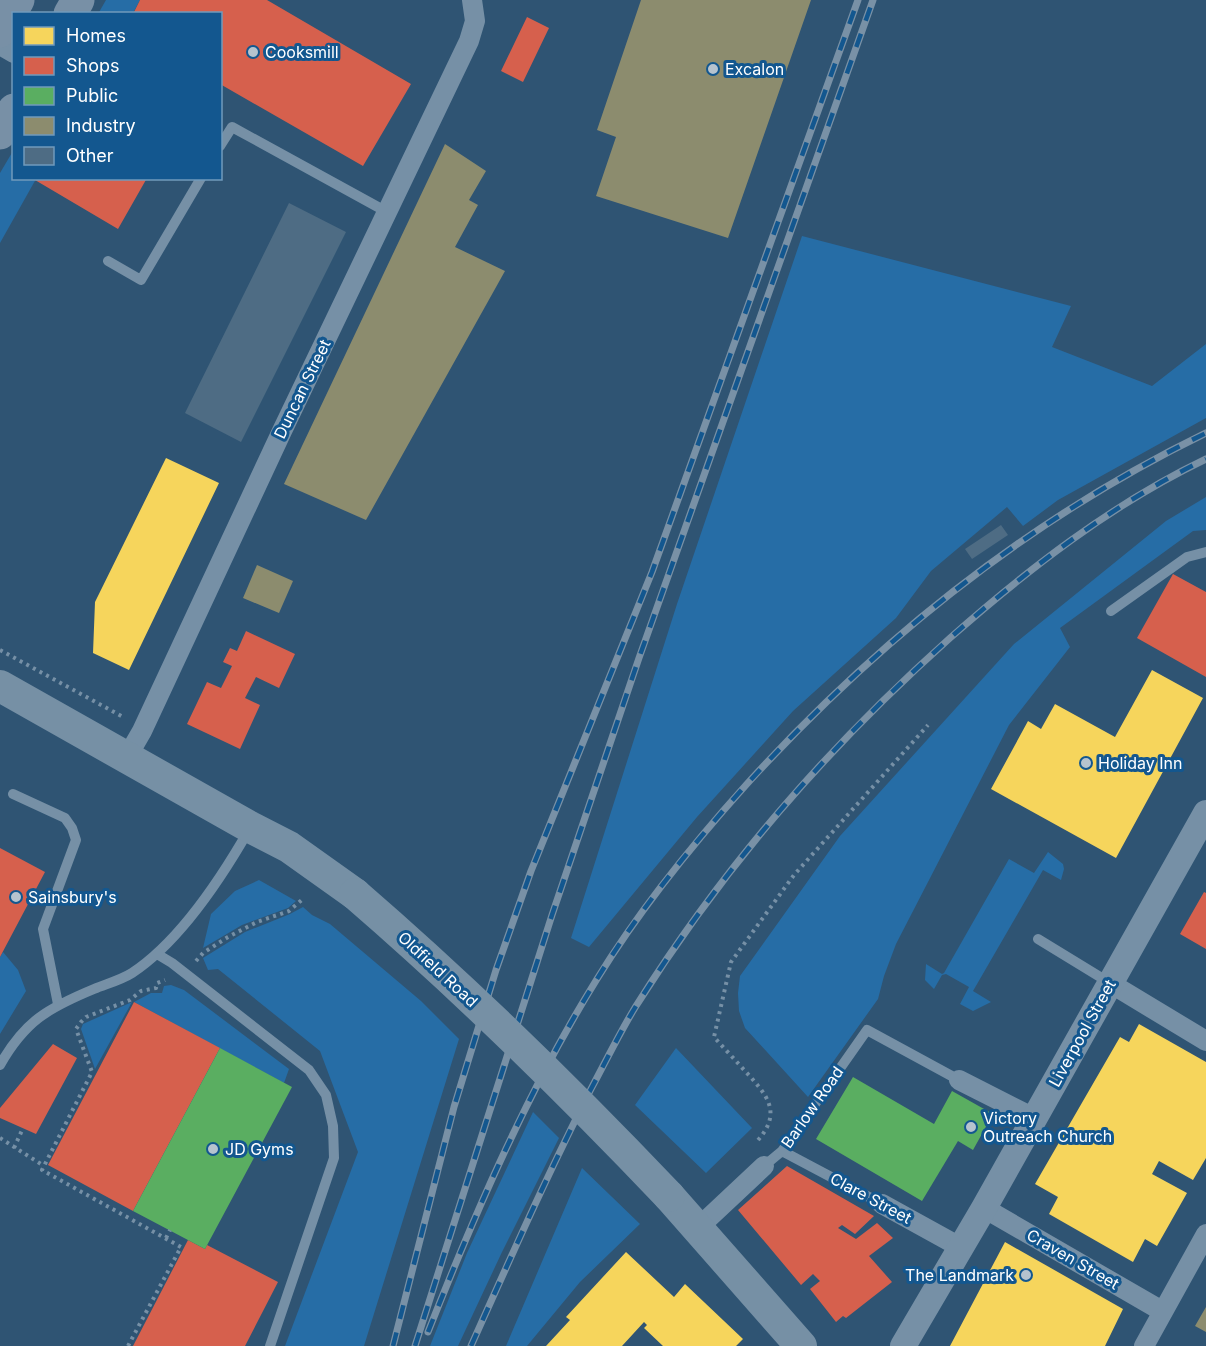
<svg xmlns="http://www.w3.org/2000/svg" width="1206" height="1346" viewBox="0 0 1206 1346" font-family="Inter,sans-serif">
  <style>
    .green { fill: #266da6 }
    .homes { fill: #f6d55c }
    .shops { fill: #d6604d }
    .public { fill: #5aae61 }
    .industry { fill: #8c8c6e }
    .building { fill: #4e6c84 }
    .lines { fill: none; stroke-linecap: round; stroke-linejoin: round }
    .path { stroke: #7690a6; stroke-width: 4; stroke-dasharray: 3 4.5; stroke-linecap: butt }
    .service { stroke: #7690a6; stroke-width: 10 }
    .minor { stroke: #7690a6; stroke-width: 20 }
    .tertiary { stroke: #7690a6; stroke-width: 26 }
    .primary { stroke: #7690a5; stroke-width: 32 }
    .trunk { stroke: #7890a6; stroke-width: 33 }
    .rail-casing { stroke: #7991a6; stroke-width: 7 }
    .rail { stroke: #13578f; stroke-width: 4.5; stroke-dasharray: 14; stroke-linecap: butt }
    .primary-bridge { stroke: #7690a5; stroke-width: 32 }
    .poi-dot { fill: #b6c3ce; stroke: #13578f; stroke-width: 2 }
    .labels { text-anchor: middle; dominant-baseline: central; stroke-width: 6; stroke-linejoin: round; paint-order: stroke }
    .poi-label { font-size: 16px; fill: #fff; stroke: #13578f; text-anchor: start }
    .street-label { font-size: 16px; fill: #fff; stroke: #13578f }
  </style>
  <rect width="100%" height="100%" fill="#2f5473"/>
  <path class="green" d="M106,0H140L133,13L98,14Z
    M13,151L14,178L36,179L0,243V173Z
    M802,236L1071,306L1052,347L1152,386L1206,344V418L1058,500L1023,526L1007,507L931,571L896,618L793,711L697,817L589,947L571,938L677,604Z
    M1206,497V530L1193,531L1060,628L1070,647L1009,725L896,944L884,976L878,999L808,1097L745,1028L739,1011L738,993L740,976L840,836L1014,644L1166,521Z
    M1048,852L1063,864L1064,869L1061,880L1043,870L973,991L991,1002L973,1011L960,1004L969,987L946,974L942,975L934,989L925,980L926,964L942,974L944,973L1009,859L1034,873Z
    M259,880L296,901L288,908L242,925L203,948L211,914L235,891Z
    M303,907L312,915L330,924L421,1001L459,1039L364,1346H285L358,1152L320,1051L218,969L208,970L203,958L245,932L290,914Z
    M3,952L18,970L26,991L0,1034V957Z
    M171,985L184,990L289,1069L284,1083L134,1002L151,993H162L164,986Z
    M132,1002L95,1069L81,1029L83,1024Z
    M676,1048L752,1128L706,1173L635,1105Z
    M533,1112L559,1138L502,1252L458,1346H430L467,1253Z
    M582,1168L640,1224L580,1282L527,1346H506Z"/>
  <path class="homes" d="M166,458L219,483L129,670L93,653L95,602Z
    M1152,670L1203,698L1116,858L991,789L1028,721L1041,729L1055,704L1115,737Z
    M1139,1024L1206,1062V1158L1193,1180L1159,1161L1152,1174L1187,1193L1157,1246L1145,1239L1133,1262L1049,1214L1058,1197L1035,1184L1120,1037L1129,1042Z
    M1005,1242L1123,1309L1105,1346H950Z
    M626,1252L674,1297L685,1284L743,1339L736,1346H663L644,1328L647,1325L644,1322L622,1346H546L570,1320L566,1317Z"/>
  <path class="shops" d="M140,0H267L411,84L363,166L220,84V14H133Z
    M527,17L549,28L523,82L501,71Z
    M36,178H147L118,229L35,180Z
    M1173,574L1206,592V677L1137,638Z
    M246,631L295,654L279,688L256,677L245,698L260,705L240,749L187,724L207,682L221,688L232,666L223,662L230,648L237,651Z
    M0,848L45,872L0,957Z
    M1204,892L1206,893V949L1180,934Z
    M134,1002L220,1048L133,1211L48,1165Z
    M53,1044L77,1058L36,1134L0,1118V1108Z
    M787,1166L874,1216L855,1234L842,1225L838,1228L856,1239L877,1223L893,1238L869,1256L892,1282L846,1318L843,1316L836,1322L810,1289L820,1281L813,1274L801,1285L738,1210Z
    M188,1240L205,1249L207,1245L278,1282L245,1346H133Z"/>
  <path class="public" d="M220,1048L292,1087L205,1249L133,1211Z
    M853,1077L934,1124L952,1091L993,1114L973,1150L958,1141L922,1201L816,1139Z"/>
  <path class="industry" d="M641,0H811L728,238L596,196L616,137L597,130Z
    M445,144L486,171L469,200L478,205L455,247L505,271L366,520L284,484Z
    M257,565L293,581L279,613L243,598Z
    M1206,1307V1332L1195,1326Z"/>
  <path class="building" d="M289,203L346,232L241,442L185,413Z
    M1001,525L1008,535L972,559L965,549Z"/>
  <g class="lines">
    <path class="path" d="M0,650L125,718
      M196,961L203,953L228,937L257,922L289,911L304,898
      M0,1138L44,1166
      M758,1140C783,1112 766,1094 746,1072C735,1060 724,1048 714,1037L731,962L794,875L928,725
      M14,1148L23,1128
      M166,1238L170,1230
      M128,1346L181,1247L42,1170L92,1072L76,1029L81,1022L86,1017L130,1000L141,991L156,988L157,983L165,980"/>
    <path class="service" d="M220,146L232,127L387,212
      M108,261L141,280L201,178
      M1111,611L1187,557L1206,552
      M13,794L65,818L72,828L76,840L43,929L58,1004
      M1038,939L1110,983
      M157,954L172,963L309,1070L326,1095L333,1126L334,1158L270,1346
      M0,1065C25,1021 48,1008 94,989C106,984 121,980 132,973C179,942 222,877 250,828
      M782,1151L882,1204
      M764,1166L782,1151L867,1030L959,1080"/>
    <path class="minor" d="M0,45L14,53
      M127,757L142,731L282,431L469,41L475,21L472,0
      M1110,983L1206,1041
      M959,1080L1034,1118
      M882,1204L960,1247
      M984,1208L1162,1311
      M699,1227L764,1166
      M1144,1346L1206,1234"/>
    <path class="tertiary" d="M903,1346L984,1208L1206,813"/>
    <path class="primary" d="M0,686L250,827L289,847L355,894
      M669,1196L801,1346"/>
    <path class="trunk" d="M70,14L78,0
      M0,31L18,0
      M0,133L14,110"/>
    <g class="rail-casing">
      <path id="rail" d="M428,1332C476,1211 528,1090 597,979C640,909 692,845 746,785C877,641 1031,518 1206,433
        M393,1346L454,1107L496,970L531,871L652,572L858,0
        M415,1346L552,915L639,658L873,0
        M471,1346C510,1259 548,1173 591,1089C606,1061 620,1032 636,1006C725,865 826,749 950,638C1027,570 1112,504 1206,459"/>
    </g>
    <use href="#rail" class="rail"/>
    <path class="primary-bridge" d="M355,894C465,989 569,1091 669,1196"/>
  </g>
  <g class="poi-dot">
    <circle cx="253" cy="52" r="6"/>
    <circle cx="713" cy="69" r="6"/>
    <circle cx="1086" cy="763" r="6"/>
    <circle cx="16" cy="897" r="6"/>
    <circle cx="971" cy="1127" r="6"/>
    <circle cx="213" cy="1149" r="6"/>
    <circle cx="1026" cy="1275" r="6"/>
  </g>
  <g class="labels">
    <g class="poi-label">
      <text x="265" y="52">Cooksmill</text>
      <text x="725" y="69">Excalon</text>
      <text x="1098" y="763">Holiday Inn</text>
      <text x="28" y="897">Sainsbury's</text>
      <text x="983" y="1118">Victory<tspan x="983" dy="18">Outreach Church</tspan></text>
      <text x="225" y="1149">JD Gyms</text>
      <text x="1014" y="1275" text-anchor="end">The Landmark</text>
    </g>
    <g class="street-label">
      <text transform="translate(302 389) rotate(-64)">Duncan Street</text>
      <text transform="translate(438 969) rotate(43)">Oldfield Road</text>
      <text transform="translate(1082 1033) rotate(-61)">Liverpool Street</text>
      <text transform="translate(812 1107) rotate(-55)">Barlow Road</text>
      <text transform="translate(871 1198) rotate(28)">Clare Street</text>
      <text transform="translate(1073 1259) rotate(30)">Craven Street</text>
    </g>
  </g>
  <rect x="12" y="12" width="210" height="168" fill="#13578f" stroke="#719abc" stroke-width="1.5"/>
  <rect x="24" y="27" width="30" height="18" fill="#f6d55c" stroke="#719abc" stroke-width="1.5"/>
  <text x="66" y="42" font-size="18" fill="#ffffff">Homes</text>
  <rect x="24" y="57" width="30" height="18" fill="#d6604d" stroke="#719abc" stroke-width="1.5"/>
  <text x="66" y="72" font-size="18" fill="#ffffff">Shops</text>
  <rect x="24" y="87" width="30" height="18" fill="#5aae61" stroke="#719abc" stroke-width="1.5"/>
  <text x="66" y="102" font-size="18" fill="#ffffff">Public</text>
  <rect x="24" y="117" width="30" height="18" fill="#8c8c6e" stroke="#719abc" stroke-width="1.5"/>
  <text x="66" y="132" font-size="18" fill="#ffffff">Industry</text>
  <rect x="24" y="147" width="30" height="18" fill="#4e6c84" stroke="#719abc" stroke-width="1.5"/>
  <text x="66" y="162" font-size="18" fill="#ffffff">Other</text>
</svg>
